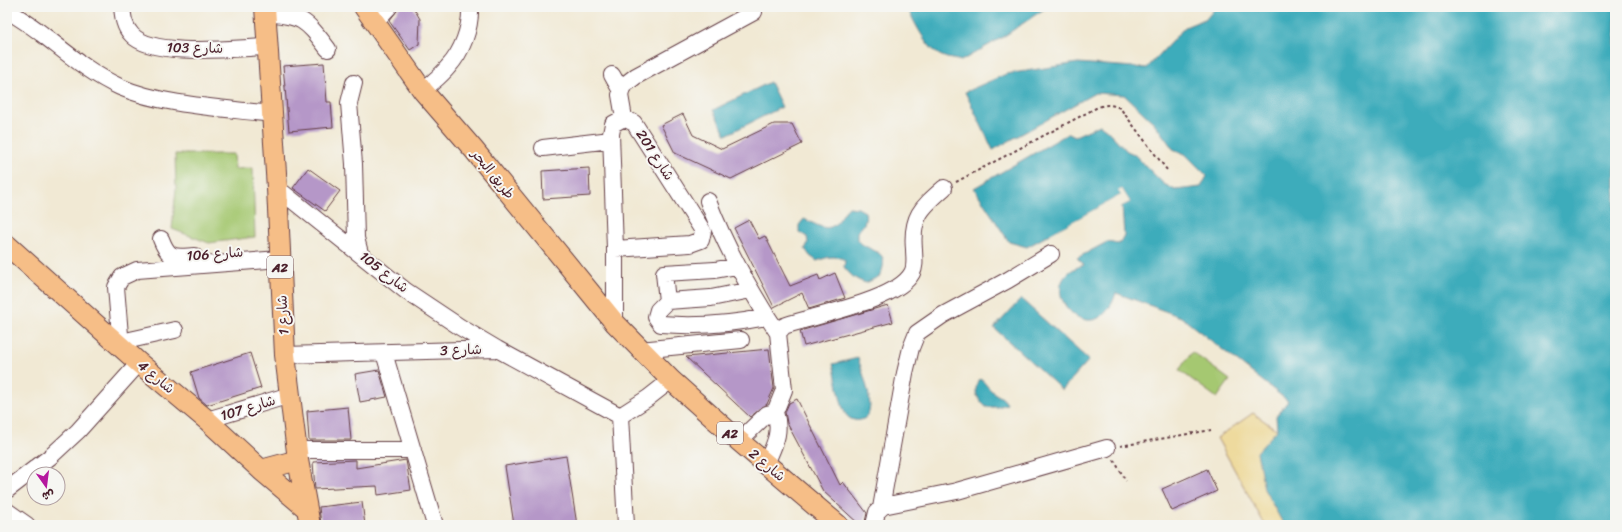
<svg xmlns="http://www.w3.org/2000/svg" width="1622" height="532" viewBox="0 0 1622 532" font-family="Sriracha,'Playpen Sans Arabic',sans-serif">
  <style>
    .green { fill: #a5c871; stroke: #78744e }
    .sand { fill: #eeda9e; stroke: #9c7c64 }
    .water { fill: #3dacbb; stroke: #446673 }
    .pier { fill: #f1e9d4 }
    .building { fill: #b597c8 }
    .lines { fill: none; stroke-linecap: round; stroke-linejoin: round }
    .minor-casing { stroke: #633d44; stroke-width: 18 }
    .major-casing { stroke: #633d44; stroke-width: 22 }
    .path { stroke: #633d44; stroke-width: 2; stroke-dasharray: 3 3; stroke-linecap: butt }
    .minor { stroke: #fff; stroke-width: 16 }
    .major { stroke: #f6be87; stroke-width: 20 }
    .labels { text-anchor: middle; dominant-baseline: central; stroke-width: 4; stroke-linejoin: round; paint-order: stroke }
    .shield { fill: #f6f6f2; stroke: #7e6067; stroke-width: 1 }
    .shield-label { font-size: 13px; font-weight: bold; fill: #4a1f2b }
    .street-label { font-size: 14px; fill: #4a1f2b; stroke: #f6f6f2 }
  </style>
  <rect width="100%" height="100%" fill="#f6f6f2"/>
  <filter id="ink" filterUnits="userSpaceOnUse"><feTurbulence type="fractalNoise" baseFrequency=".025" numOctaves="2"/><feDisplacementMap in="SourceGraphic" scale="8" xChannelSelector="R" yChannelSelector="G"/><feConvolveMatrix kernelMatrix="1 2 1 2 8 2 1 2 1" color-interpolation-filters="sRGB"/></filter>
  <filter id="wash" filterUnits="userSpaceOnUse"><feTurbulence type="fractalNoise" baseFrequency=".012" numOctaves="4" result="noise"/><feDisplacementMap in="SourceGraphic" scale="16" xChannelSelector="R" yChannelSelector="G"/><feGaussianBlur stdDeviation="0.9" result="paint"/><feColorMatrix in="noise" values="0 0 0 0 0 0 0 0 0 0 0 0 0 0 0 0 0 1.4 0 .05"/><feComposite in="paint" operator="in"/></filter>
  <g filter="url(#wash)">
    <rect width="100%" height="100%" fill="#f1e9d4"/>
    <path class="green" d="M175,154H234L235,169L253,168L255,237L209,243L172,229L176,189Z
      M1192,352L1230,380L1217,398L1179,370Z"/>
    <path class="sand" d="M1253,413L1277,430L1264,489L1284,525H1265L1217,438Z"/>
    <path class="water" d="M907,7H1047L1003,37L961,61C955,59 947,59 942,56C928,51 913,20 907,7Z
      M1216,7H1615V525H1284L1264,489L1257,452L1277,430L1276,416L1288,401L1181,317L1116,293C1095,361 1024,282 1084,265L1077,258L1107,242L1119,244L1124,235L1122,206L1130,202L1122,189L1119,191L1121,195L1027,247L1009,242L974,188L1069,133L1075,136L1100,125L1107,130L1127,151L1134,154L1164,184L1175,190L1201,187L1207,176L1185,154L1173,149L1154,123L1124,95L1095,93L993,150L965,92L1006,74L1078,63L1147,68L1185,27L1207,18Z
      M770,82L782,107L726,135L713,110Z
      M849,207L858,208L865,212C867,221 864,226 857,232V240C871,254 892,248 880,276L866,283C856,280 851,276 844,267L845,260C835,255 827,257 817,261L810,256L805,249L808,243L807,237L799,232V225L804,219C817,224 828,235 839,220C843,215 844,211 849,207Z
      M1021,299L1089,360L1062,390L994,328Z
      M858,358C862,371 873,400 869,412C866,423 850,423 845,413C839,400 837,378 833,364Z
      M980,379C985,382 987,387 992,391C998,397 1002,395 1007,404L997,407H986C977,399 972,390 980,379Z"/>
    <path class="pier" d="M1122,189L1130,202L1120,207L1121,205L1127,201L1122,192V197L1051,236L1050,234L1121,195L1118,191Z"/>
    <g id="blocks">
      <path class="building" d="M400,7H413L420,19L419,44L410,50L389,21Z
        M324,63L327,102H331L333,127L289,131L283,66Z
        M683,114L693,135L722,149L774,124H792L802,144L731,179L675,153L661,125Z
        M308,168L340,191L325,211L293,188Z
        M589,168L590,196L543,199L542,171Z
        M749,220L759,239L765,236L790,286L818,275L820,280L835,273L845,298L809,309L802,293L774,307L734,228Z
        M888,305L893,322L804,346L800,331Z
        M769,349L774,388L767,404L750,417L686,357Z
        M250,353L261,388L207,405L199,398L191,372Z
        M379,370L387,397L360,402L355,374Z
        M797,399L840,485L843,482L867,513L865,522L860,525L823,491L787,423L785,412L789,403Z
        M348,407L351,440H309L307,411Z
        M566,456L577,525H514L505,466Z
        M356,460V468L406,460L411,490L378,495L377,486L315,489L313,462Z
        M1207,469L1217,491L1172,511L1162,489Z
        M362,502L365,525H321L319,507Z"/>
    </g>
  </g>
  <g filter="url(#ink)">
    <use href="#blocks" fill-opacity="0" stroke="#633d44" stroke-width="1"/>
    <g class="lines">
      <g class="minor-casing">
        <path id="minor" d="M122,7C123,17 124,27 132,35C153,58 237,48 267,47
          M7,10C19,18 31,25 42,34C67,53 91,74 120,87C164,106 224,108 272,114
          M265,13C303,16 305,19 328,49
          M374,23L389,7
          M612,75L621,91
          M354,83L349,103L354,164L356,238L360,253
          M423,91C431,83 441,76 448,67C462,52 471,28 470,7
          M624,118L620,95L621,91L623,86L636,76L754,12
          M543,148L611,140
          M277,188L406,291L460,327L497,349
          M708,201C726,248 750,291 778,333
          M161,239C169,260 175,257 194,256
          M737,266L715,270L664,273L667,301L711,298L751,290
          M667,301L658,310L656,317L661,324C697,327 732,324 767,317
          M615,323V249L611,134L613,124L624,118L634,123L703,231L701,240L690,244L615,249
          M121,347L116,287L122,277L137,270L280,259
          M121,347L130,340L175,330
          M640,350L741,340
          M384,353L435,525
          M285,355L497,349L620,416
          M620,416L626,525
          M620,416L648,398L671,380
          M207,420L290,395
          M739,441L767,414L775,412
          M296,450H413
          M766,464C774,445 782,433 775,412L784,390L778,333L784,326C815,315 897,301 912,273C916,266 914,257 914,249C911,217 921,208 944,188
          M7,490L50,457L78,431L139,363
          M881,508L905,373L911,348L917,333L943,315L1008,280L1051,254
          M7,511L27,525
          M874,525L877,512L883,506L957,491L1107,448"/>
      </g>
      <g class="major-casing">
        <path id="major" d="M265,7L277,188L285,355L298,460L310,525
          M364,7L423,91L474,150L615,323L671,380L739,441L838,525
          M7,245L139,363L207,420L261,470L306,508
          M261,470L298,460"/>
      </g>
      <path class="path" d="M956,182L1096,108C1105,104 1111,104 1120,108L1167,170
        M1120,446L1211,430
        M1114,460L1126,481"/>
      <use href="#minor" class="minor"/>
      <use href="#major" class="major"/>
    </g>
  </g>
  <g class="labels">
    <g class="shield">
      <rect x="267" y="256" width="26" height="22" rx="3"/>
      <rect x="717" y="422" width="26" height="22" rx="3"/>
    </g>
    <g class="shield-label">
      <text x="280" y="267">A2</text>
      <text x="730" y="433">A2</text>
    </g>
    <g class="street-label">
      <text transform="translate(195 48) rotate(1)">شارع 103</text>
      <text transform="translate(655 155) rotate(57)">شارع 201</text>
      <text transform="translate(493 174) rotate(51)">طريق البحر</text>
      <text transform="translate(215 254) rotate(-4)">شارع 106</text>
      <text transform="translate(384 272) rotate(38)">شارع 105</text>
      <text transform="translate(283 315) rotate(-93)">شارع 1</text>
      <text transform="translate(461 350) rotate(-2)">شارع 3</text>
      <text transform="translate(156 377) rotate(40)">شارع 4</text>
      <text transform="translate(248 408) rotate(-17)">شارع 107</text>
      <text transform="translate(767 465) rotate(40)">شارع 2</text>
    </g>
  </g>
  <rect width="1622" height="532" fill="none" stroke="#f6f6f2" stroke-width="24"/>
  <g transform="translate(46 486) rotate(166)"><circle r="19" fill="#f6f6f2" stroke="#b1a0a2"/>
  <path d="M0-3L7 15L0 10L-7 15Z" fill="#b5179e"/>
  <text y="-6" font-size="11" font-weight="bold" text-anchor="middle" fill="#4a1f2b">ش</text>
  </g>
</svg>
